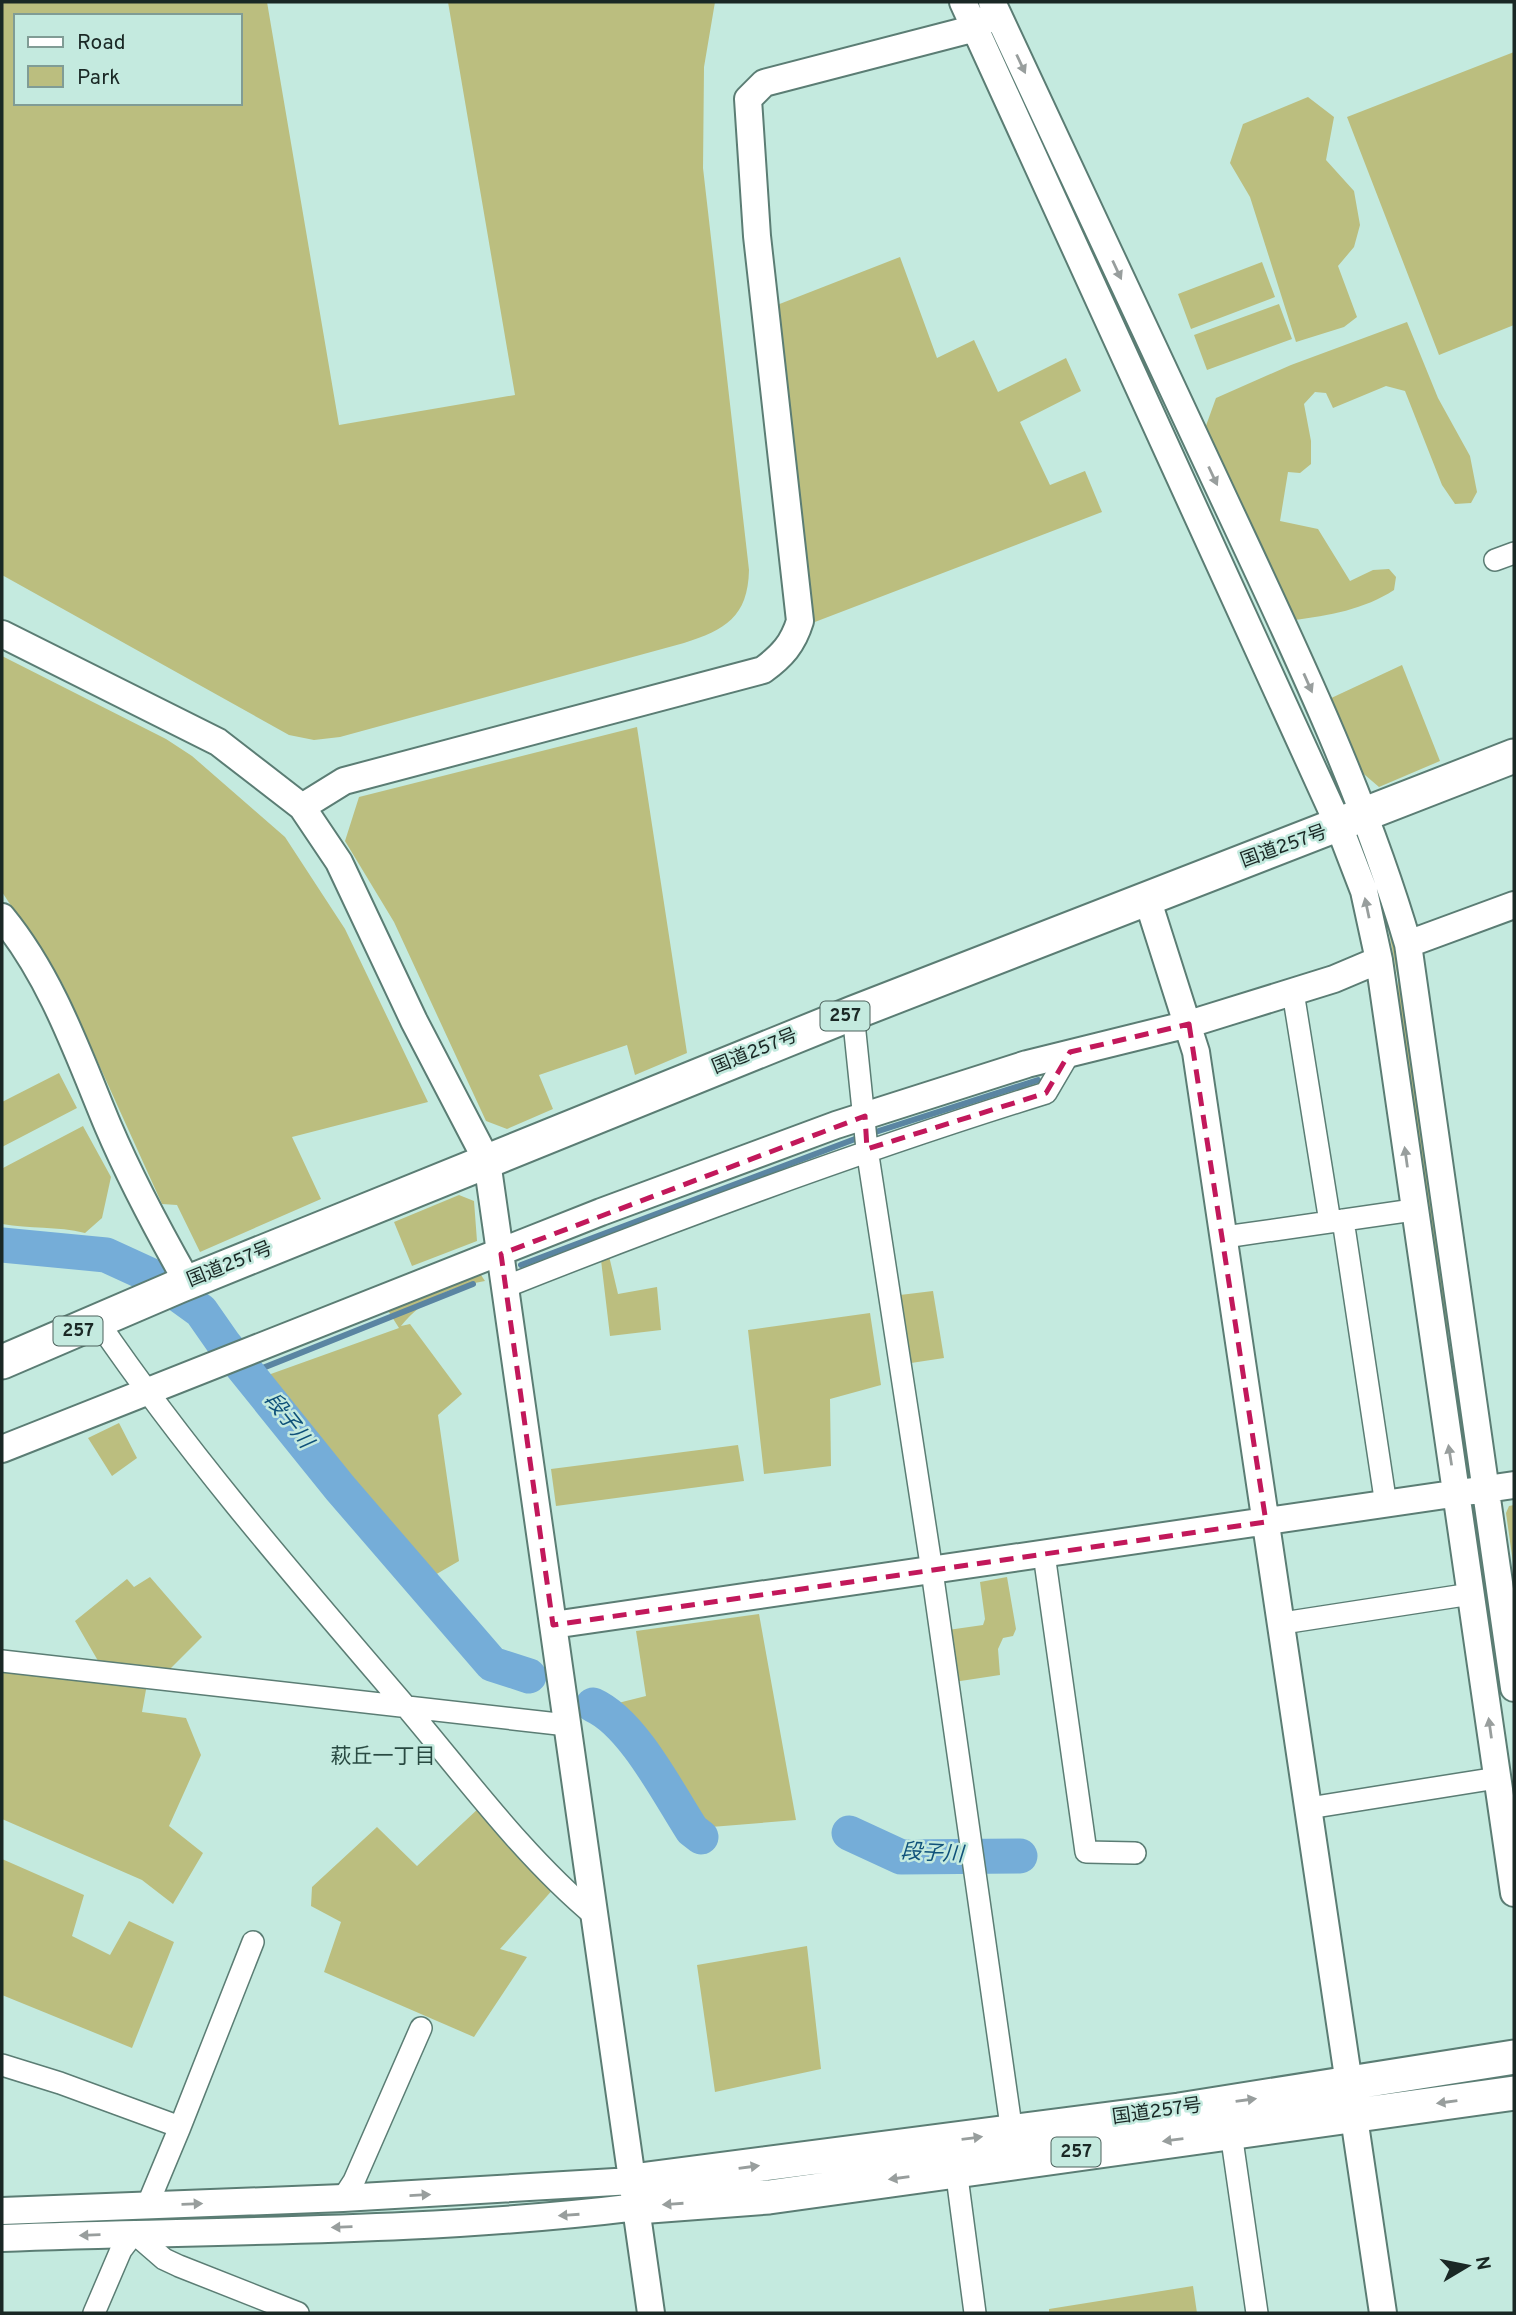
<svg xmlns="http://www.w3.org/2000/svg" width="1516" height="2315" viewBox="0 0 1516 2315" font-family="Overpass,'Noto Sans JP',sans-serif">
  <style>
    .green { fill: #bbbe7f; fill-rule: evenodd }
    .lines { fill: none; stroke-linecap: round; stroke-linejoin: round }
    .stream { stroke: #5a85a2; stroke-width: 6 }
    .river { stroke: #75add8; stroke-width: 35 }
    .minor-casing { stroke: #5b7d74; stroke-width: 24 }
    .tertiary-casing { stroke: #5b7d74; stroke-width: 30 }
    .trunk-casing { stroke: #5b7d74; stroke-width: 37 }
    .minor { stroke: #fff; stroke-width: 21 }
    .tertiary { stroke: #fff; stroke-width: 26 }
    .trunk { stroke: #fff; stroke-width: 33 }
    .oneway { fill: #989e9d }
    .marked { fill: none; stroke: #c2185b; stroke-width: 5; stroke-dasharray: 14 9; stroke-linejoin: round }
    .labels { text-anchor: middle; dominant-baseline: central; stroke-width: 5; stroke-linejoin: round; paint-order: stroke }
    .shield { fill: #c4eadf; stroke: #4d625d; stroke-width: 2 }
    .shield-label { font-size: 18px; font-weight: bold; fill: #1a2825 }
    .street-label { font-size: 19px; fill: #1a2825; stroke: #c4eadf }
    .water-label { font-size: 21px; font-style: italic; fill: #0f517a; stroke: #c4eadf }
    .neighbourhood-label { font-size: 21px; fill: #294a42; stroke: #c4eadf }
  </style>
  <rect width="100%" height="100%" fill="#c4eadf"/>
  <path class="green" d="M2,2H267L339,425L515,395L448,2H715L704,67L703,168L749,570C748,617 725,630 684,643L340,737L314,740L289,735L2,575ZM16,16H240V103H16Z
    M1514,52V325L1439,355L1347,117Z
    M1308,97L1334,117L1326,160L1354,191L1360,225L1354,247L1338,266L1357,317L1344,327L1296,342L1250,197L1230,163L1243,124Z
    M900,257L937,358L974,340L998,392L1066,358L1081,391L1020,422L1050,485L1085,471L1102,512L807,625L777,305Z
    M1262,262L1275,297L1191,329L1178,294Z
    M1279,304L1292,339L1207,370L1194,335Z
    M1407,322L1438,398L1470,456L1477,492L1471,503L1455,504L1442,485L1405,391L1386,386L1333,408L1326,393L1315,392L1304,404L1311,441V464L1300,473L1288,472L1280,521L1318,529L1350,581L1373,570L1389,569L1396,577L1394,590C1365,609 1328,616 1294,620L1249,521L1203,434L1216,398L1291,365Z
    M2,656L166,739L192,756L285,837L345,929L428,1102L292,1137L321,1199L200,1252L177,1205L162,1204L62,983L2,892Z
    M1402,665L1440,761L1379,787L1358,769L1327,700Z
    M637,727L687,1053L635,1075L627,1045L539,1075L553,1109L507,1129L486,1121L394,922L345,841L359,797Z
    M1383,901L1394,928L1448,1318V1360L1400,1034L1398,979Z
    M59,1073L77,1108L2,1147V1102Z
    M83,1126L111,1177L102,1218L85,1233C57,1226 30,1229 2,1224L3,1168Z
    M459,1195L474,1201L477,1241L412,1266L394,1222Z
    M609,1256L618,1294L657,1287L661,1330L610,1336L601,1260Z
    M473,1263L485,1281C450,1287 424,1298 401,1326L410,1324L462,1394L438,1415L459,1561L428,1579L268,1375L399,1328L380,1298Z
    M933,1291L944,1358L911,1363L900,1295Z
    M870,1313L881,1385L830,1399L831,1466L764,1474L748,1330Z
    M119,1423L137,1458L112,1476L88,1438Z
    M738,1445L744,1481L556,1506L551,1469Z
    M1514,1505V1570L1506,1513L1509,1506Z
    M150,1577L202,1637L164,1675L101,1666L75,1621L127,1579L134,1587Z
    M1007,1577L1016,1629L1013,1636L1003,1638L998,1649L1000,1675L954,1682L948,1630L983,1625L985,1619L980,1582Z
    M759,1614L796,1820L711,1827L672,1818L602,1707L646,1696L636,1631Z
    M2,1668L147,1684L142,1712L186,1718L201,1755L169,1826L203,1853L173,1904L142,1880L2,1819Z
    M480,1807L555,1887L500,1949L527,1957L474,2037L324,1972L341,1922L311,1906L312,1887L377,1827L417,1866Z
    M2,1859L84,1895L72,1936L110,1955L129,1921L174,1942L132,2048L2,1995Z
    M807,1946L821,2069L715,2092L697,1965Z
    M1193,2286L1197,2313H1049V2309Z"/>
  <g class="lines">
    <path class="stream" d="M521,1265L863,1136L1038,1080
      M248,1374L473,1284"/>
    <path class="river" d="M2,1245L106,1255L154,1277L201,1311L224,1344L340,1488L492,1664L529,1676
      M593,1705C633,1723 668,1793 692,1830L701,1837
      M849,1833L901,1857L1020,1856"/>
    <g class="minor-casing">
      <path id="minor" d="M1495,560L1514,553
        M1293,992L1330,1222
        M853,1013L867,1149L932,1571L1012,2133
        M1343,1220L1386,1505
        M1225,1237L1413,1210
        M505,1287C684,1216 862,1150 1046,1093L1070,1052
        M98,1322C191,1458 300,1583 407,1708C467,1779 524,1857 596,1917
        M1044,1554L1086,1852L1135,1853
        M1283,1623L1471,1594
        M2,1661L567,1725
        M1309,1808L1497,1778
        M2,2065L60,2083L180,2127L147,2206
        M180,2127L253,1942
        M1231,2133L1257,2313
        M956,2169L975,2313
        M343,2198L354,2181L421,2028
        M94,2313L121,2250L134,2233L164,2259L179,2266L298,2313"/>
    </g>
    <g class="tertiary-casing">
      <path id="tertiary" d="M963,2L1339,826L1364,891L1379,960L1514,1893
        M992,2C1070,170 1149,337 1227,505C1294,648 1363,791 1408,944L1514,1688
        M2,634L218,742L302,807L339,862L414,1021L487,1161L651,2313
        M302,807L344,781L763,670C782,656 793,644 800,621L757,236L748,99L764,83L976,28L988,18
        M1147,898L1196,1052L1383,2313
        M2,917C52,978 78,1054 108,1126C131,1180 159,1232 188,1283
        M1408,944L1514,905
        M2,1449L601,1212L836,1125L1027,1064L1189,1024L1334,979L1379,960
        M553,1625L1514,1485
        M2,2211L343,2198L632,2181
        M2,2238C213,2230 427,2233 637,2207"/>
    </g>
    <g class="trunk-casing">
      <path id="trunk" d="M2,1362L179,1286L853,1013L1514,756
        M632,2181L1179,2110L1514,2057
        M637,2207L769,2197L1514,2093"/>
    </g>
    <use href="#minor" class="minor"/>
    <use href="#tertiary" class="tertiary"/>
    <use href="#trunk" class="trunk"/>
  </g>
  <defs><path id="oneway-solid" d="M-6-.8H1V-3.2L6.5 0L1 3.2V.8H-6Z" transform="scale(1.75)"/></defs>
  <g class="oneway">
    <use href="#oneway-solid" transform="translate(1021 64) rotate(65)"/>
    <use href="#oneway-solid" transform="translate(1117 270) rotate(65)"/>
    <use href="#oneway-solid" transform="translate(1213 476) rotate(65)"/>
    <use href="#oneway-solid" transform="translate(1308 683) rotate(66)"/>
    <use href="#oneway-solid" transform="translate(1367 908) rotate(-102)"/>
    <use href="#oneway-solid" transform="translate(1406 1157) rotate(-98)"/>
    <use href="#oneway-solid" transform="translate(1450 1455) rotate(-99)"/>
    <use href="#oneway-solid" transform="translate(1490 1728) rotate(-98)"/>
    <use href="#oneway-solid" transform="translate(1246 2100) rotate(-8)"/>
    <use href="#oneway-solid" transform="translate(1447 2102) rotate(172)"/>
    <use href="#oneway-solid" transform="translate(972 2138) rotate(-7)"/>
    <use href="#oneway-solid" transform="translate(1173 2140) rotate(173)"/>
    <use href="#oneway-solid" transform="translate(749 2167) rotate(-8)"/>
    <use href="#oneway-solid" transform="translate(899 2178) rotate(172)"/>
    <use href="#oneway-solid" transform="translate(420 2195) rotate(-3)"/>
    <use href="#oneway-solid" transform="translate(192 2204) rotate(-2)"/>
    <use href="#oneway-solid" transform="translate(673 2204) rotate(176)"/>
    <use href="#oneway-solid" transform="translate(569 2215) rotate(176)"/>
    <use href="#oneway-solid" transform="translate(342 2227) rotate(178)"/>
    <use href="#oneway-solid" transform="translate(90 2235) rotate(178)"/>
  </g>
  <path class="marked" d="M1189,1024L1266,1522L553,1625L501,1254L865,1116L867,1149L1046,1093L1070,1052Z"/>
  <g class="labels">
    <g class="shield">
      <rect x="820.5" y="1001.5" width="49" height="29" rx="5"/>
      <rect x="53.5" y="1316.5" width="49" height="29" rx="5"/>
      <rect x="1051.5" y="2137.5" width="49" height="29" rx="5"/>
    </g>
    <g class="shield-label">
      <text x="845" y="1016">257</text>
      <text x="78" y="1331">257</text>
      <text x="1076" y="2152">257</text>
    </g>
    <g class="street-label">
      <text transform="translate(1284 847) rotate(-20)">国道257号</text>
      <text transform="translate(755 1052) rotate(-22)">国道257号</text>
      <text transform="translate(230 1265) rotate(-22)">国道257号</text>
      <text transform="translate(1157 2112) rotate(-8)">国道257号</text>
    </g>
    <g class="water-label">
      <text transform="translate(288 1421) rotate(52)">段子川</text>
      <text transform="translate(932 1854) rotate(3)">段子川</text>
    </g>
    <g class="neighbourhood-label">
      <text x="383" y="1757">萩丘一丁目</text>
    </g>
  </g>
  <rect width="1516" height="2315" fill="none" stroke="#1a2825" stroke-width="7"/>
  <rect x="14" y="14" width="228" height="91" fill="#c4eadf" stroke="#809c95" stroke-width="2"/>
  <rect x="28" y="37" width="35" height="10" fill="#ffffff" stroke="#809c95" stroke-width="2"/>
  <text x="77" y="49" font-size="21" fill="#1a2825">Road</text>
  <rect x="28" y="66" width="35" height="21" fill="#bbbe7f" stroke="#809c95" stroke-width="2"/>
  <text x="77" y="84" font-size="21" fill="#1a2825">Park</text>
  <g transform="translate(1467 2266) rotate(80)" stroke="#c4eadf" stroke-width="5" paint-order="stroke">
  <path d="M0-5L12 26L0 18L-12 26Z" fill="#1a2825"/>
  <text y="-10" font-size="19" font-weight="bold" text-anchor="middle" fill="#1a2825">N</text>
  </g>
</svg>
